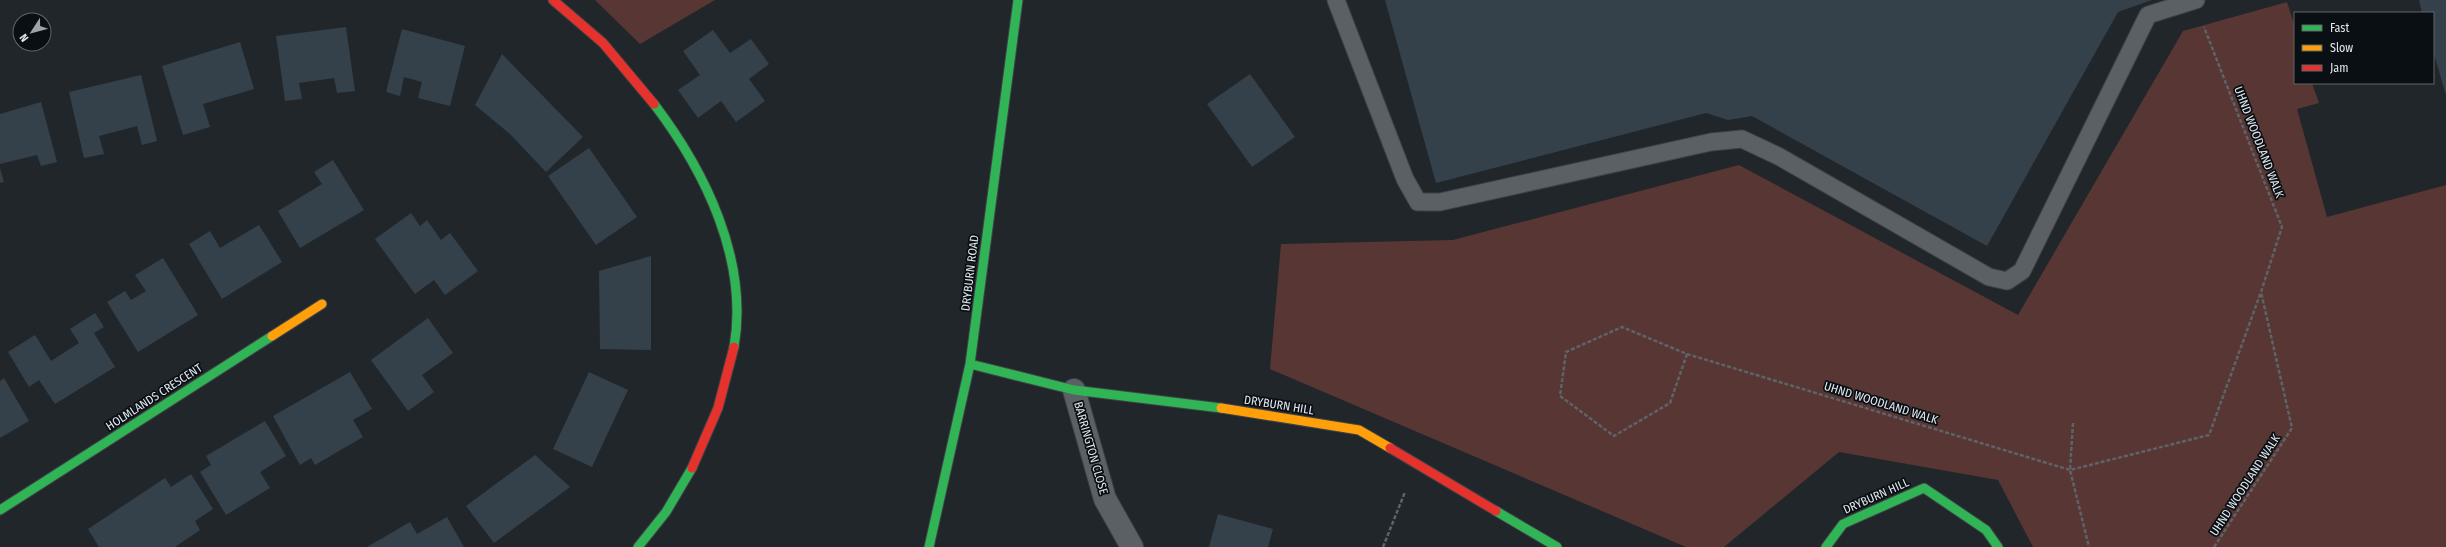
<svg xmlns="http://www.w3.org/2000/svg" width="2446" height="547" viewBox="0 0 2446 547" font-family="'Fira Sans Condensed',sans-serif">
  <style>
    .green { fill: #583634 }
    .building { fill: #34414b }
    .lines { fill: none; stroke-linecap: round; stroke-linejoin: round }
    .lane-casing { stroke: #3e4247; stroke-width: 19 }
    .street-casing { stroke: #3e4247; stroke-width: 24 }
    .fast-casing { stroke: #3e4247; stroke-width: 11 }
    .slow-casing { stroke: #3e4247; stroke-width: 11 }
    .jam-casing { stroke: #3e4247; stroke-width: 11 }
    .path { stroke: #5f6367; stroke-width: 2.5; stroke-dasharray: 4 2; stroke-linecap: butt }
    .lane { stroke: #5b6064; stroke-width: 17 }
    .street { stroke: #5b6064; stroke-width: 22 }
    .fast { stroke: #30b455; stroke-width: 9 }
    .slow { stroke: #ff9f0a; stroke-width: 9 }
    .jam { stroke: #e5322d; stroke-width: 9 }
    .labels { text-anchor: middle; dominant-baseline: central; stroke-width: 3.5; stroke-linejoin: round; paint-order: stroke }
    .street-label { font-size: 12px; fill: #e0e7ee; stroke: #0a0f13 }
  </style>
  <rect width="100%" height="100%" fill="#21262b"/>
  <path class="green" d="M595,0H715L640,44Z
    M2287,2L2295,27V83H2312L2319,103L2297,109L2327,217L2446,185V547H2033L1998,480L1839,452L1724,547H1686L1270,369L1281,244L1453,240L1739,165L2018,315L2183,31Z"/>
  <path class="building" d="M1385,0H2152L2118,12L1987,246L1752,116L1728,120L1706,113L1436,183Z
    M2419,0H2446V95L2433,51V13H2422Z
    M346,27L355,91L337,93L334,78L299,83L302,99L285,101L276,36Z
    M402,29L465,46L450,106L418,98L422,82L404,77L400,96L386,92Z
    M713,30L730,53L751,39L769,64L749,79L765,101L736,122L721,101L698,118L678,90L700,75L683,51Z
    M240,42L254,89L203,104L210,127L183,135L162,66Z
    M502,54L583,137L546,172L510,134L475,105Z
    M1250,74L1295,137L1252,167L1207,104Z
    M141,75L157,141L142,145L137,126L99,136L104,154L84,158L69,92Z
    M41,102L57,162L41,166L37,155L0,164V114Z
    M589,148L637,217L596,245L548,176Z
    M333,160L364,210L300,248L278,211L322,184L314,172Z
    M0,168L4,182L0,183Z
    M411,213L420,226L427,220L441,240L450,233L478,271L445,295L434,280L415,294L375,239Z
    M259,225L282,262L222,299L189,244L210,231L220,248Z
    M651,256V350L600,349L599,271Z
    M163,258L198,315L138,352L107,302L125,291L131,300L146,291L135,275Z
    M95,313L104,327L94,333L115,367L55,404L39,380L29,387L8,352L35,335L51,361L79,343L70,329Z
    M428,318L453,353L422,375L434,392L408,411L371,360Z
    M350,372L372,409L353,420L363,437L315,465L311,458L300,465L273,416Z
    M589,372L628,390L592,467L553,449Z
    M4,378L29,421L0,438V381Z
    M265,421L286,456L260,472L270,488L226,515L200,472L211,465L206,456Z
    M535,455L570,487L494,543L466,506Z
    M191,474L213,509L195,521L200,530L175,547H99L88,529L165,478L171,487Z
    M1218,514L1273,529L1268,547H1209Z
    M447,517L464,547H367L410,522L417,534Z"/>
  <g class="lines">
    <g class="lane-casing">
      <path id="lane" d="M1336,0L1405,179L1418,202H1440L1711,142L1742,139L1780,157L1989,277L2007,281L2022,271L2148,15L2196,0"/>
    </g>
    <g class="street-casing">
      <path id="street" d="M1074,390L1105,499L1132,547"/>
    </g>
    <g class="fast-casing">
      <path id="fast" d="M654,104C705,171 749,260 734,347
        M970,364L1074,390L1221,408
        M0,510L272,336
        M1496,511L1557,547
        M638,547L666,512L692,468
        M929,547L970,364L1018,0
        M1826,547L1843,524L1924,488L1986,530L1998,547"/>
    </g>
    <g class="slow-casing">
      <path id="slow" d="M272,336L322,304
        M1221,408L1359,430L1390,448"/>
    </g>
    <g class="jam-casing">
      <path id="jam" d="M553,0L603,43L654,104
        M1390,448L1496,511
        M692,468L718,408L734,347"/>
    </g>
    <path class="path" d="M1687,354L1670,403L1614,436L1560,396L1566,352L1622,327L1687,354L2070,470L2209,435L2261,292L2282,227L2204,27
      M2073,423L2070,470L2089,547
      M1383,547L1405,492
      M2214,547L2292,428L2261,292"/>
    <use href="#lane" class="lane"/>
    <use href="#street" class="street"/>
    <use href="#fast" class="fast"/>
    <use href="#slow" class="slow"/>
    <use href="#jam" class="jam"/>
  </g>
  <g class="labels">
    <g class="street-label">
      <text transform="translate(2259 142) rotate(69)">UHND WOODLAND WALK</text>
      <text transform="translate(970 273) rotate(-83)">DRYBURN ROAD</text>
      <text transform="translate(154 397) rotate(-33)">HOLMLANDS CRESCENT</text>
      <text transform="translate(1881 403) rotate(17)">UHND WOODLAND WALK</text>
      <text transform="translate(1279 405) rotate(9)">DRYBURN HILL</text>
      <text transform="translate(1091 448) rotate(74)">BARRINGTON CLOSE</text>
      <text transform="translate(2245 485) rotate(-57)">UHND WOODLAND WALK</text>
      <text transform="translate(1876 496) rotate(-24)">DRYBURN HILL</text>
    </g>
  </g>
  <rect x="2294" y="12" width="140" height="72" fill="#0a0f13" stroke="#60656b"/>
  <rect x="2302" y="25" width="20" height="6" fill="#30b455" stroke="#60656b"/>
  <text x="2330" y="32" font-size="12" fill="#e0e7ee">Fast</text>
  <rect x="2302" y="45" width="20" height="6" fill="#ff9f0a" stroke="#60656b"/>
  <text x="2330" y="52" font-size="12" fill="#e0e7ee">Slow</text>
  <rect x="2302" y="65" width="20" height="6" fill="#e5322d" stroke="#60656b"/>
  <text x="2330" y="72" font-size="12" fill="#e0e7ee">Jam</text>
  <g transform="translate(32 32) rotate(234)"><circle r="19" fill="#0a0f13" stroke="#60656b"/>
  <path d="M0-3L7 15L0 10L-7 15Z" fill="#9da3aa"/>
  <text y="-6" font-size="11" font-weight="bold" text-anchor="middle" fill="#e0e7ee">N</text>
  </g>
</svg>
